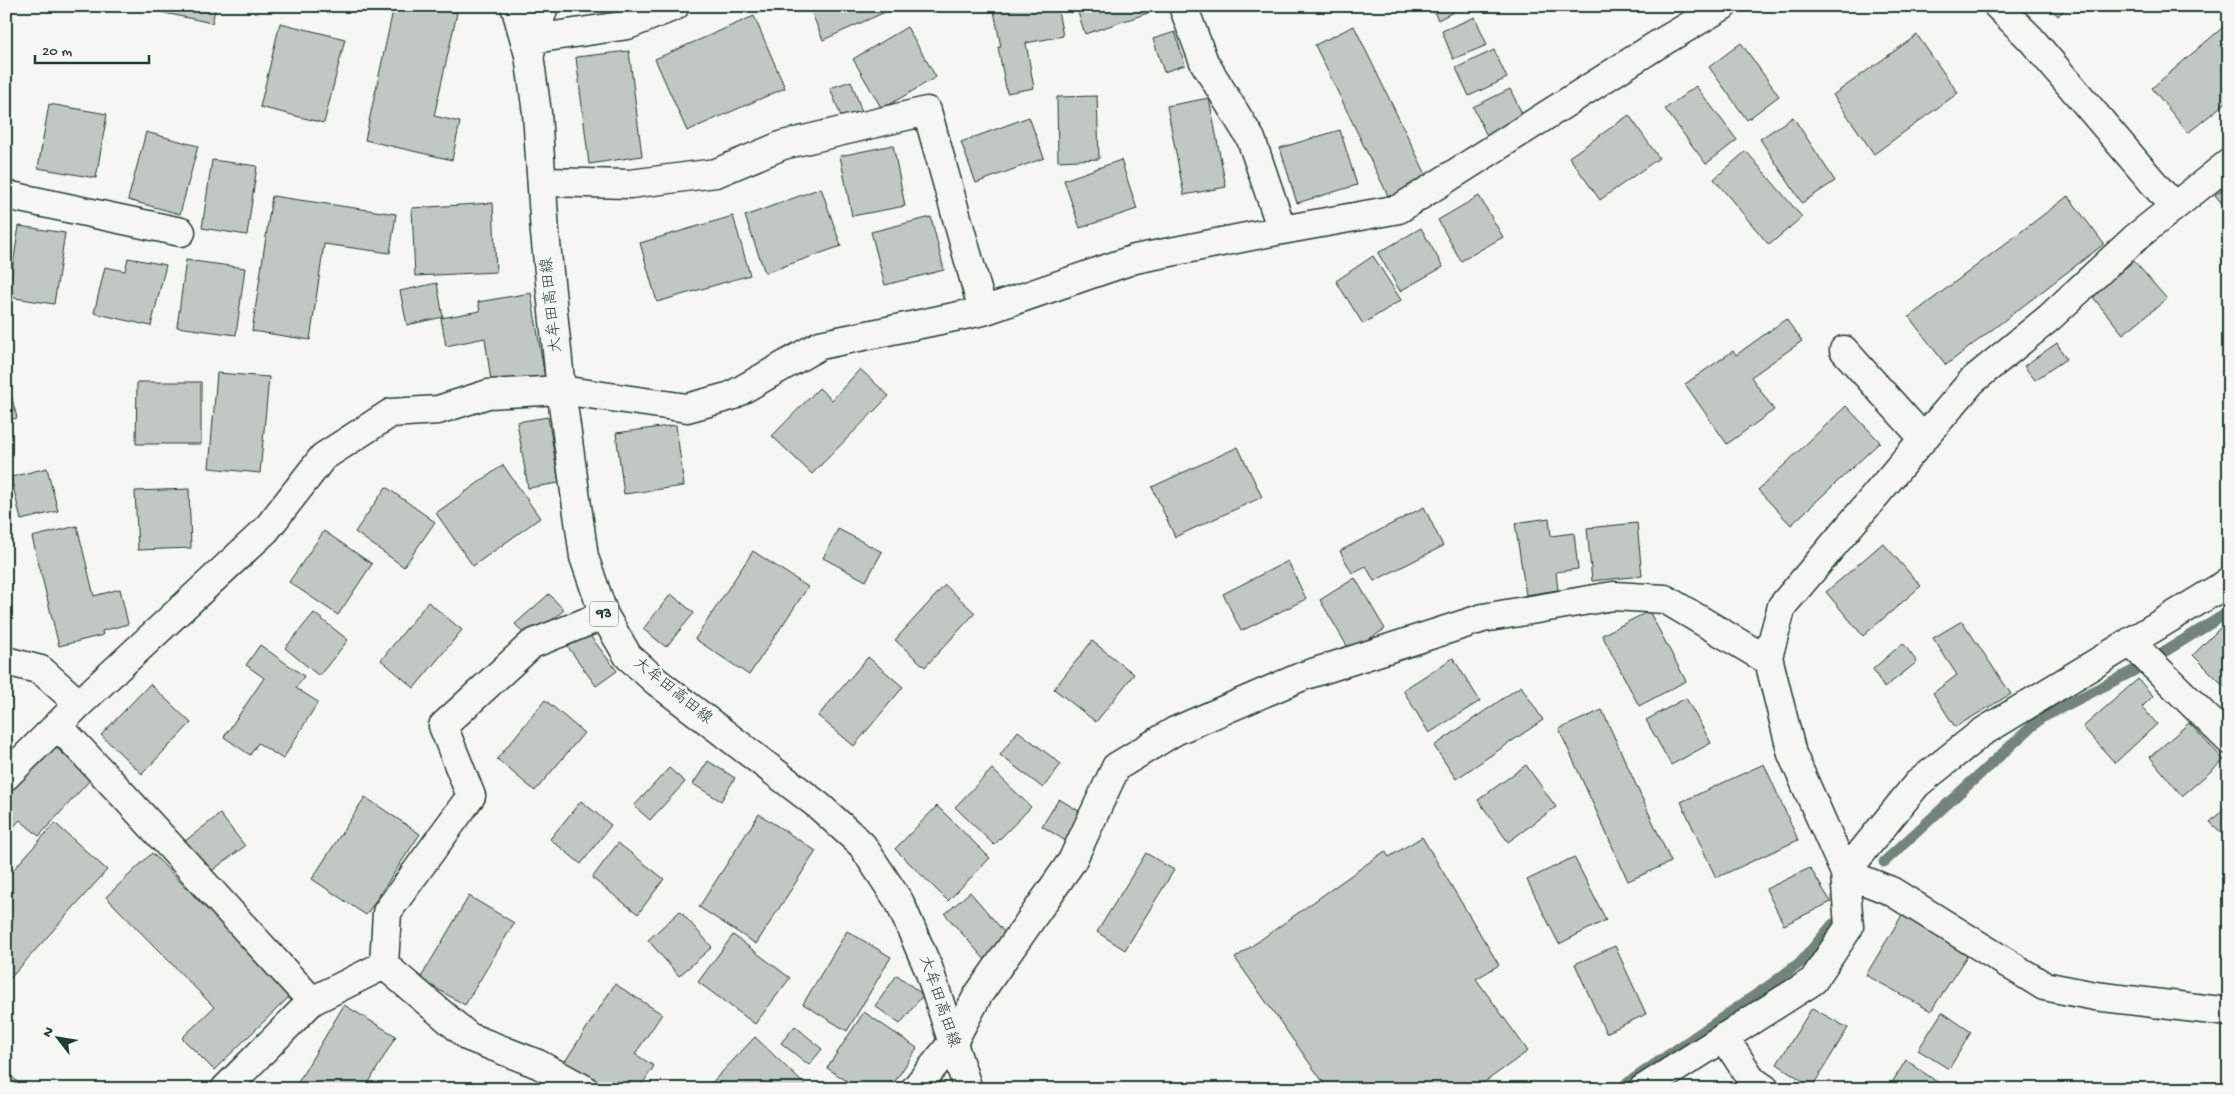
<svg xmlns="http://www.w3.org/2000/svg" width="2235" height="1095" viewBox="0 0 2235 1095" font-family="'Gochi Hand','Klee One',sans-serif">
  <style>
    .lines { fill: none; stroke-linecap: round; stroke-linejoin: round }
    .stream { stroke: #72847d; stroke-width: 11 }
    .building { fill: #c1c8c3; stroke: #1f3d34 }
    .minor-casing { stroke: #1f3d34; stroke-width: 31 }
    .major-casing { stroke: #1f3d34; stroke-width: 31 }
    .minor { stroke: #f6f6f2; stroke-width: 28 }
    .major { stroke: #f6f6f2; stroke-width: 28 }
    .labels { text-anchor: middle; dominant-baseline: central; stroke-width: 4.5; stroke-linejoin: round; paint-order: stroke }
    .shield { fill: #f6f6f2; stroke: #60746d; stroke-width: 1 }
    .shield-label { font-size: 15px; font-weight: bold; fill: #1f3d34 }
    .street-label { font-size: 16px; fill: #1f3d34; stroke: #f6f6f2 }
  </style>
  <rect width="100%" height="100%" fill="#f6f6f2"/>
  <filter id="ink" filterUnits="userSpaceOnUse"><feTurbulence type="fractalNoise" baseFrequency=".02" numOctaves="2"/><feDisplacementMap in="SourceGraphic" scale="10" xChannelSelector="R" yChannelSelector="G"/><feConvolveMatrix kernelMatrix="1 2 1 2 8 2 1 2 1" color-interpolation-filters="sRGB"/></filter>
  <g filter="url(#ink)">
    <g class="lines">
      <path class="stream" d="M1884,862L2041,718L2133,671L2229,612
        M1619,1089L1773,983L1802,961L1833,924"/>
    </g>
    <path class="building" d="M162,6H216L212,23L160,12Z
      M394,6H426L457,13L434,116L460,122L452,160L365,140Z
      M583,6H627V12L582,11Z
      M809,6H883L885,12L823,40Z
      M993,6H1057L1063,36L1026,43L1034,88L1007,93L998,47H1001Z
      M1076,6H1152L1154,11L1085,34Z
      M1431,6H1465L1438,20Z
      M2049,6H2068L2058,16Z
      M754,16L785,88L687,131L655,59Z
      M1475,17L1487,45L1453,59L1442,31Z
      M2229,22V100L2188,133L2152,88Z
      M280,23L345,39L324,123L260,107Z
      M1354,26L1431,185L1392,204L1315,45Z
      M907,27L936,77L882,109L853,59Z
      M1175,32L1185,65L1164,72L1153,39Z
      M1917,35L1958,93L1874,154L1833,95Z
      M1741,43L1779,96L1747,120L1709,67Z
      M1494,50L1507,78L1469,96L1456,68Z
      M629,51L642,156L589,164L576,57Z
      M851,81L862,112L842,119L830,88Z
      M1696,86L1737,140L1706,164L1665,109Z
      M1510,89L1526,122L1489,140L1473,107Z
      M1097,96L1099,159L1058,161L1057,97Z
      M1209,98L1226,187L1184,195L1167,106Z
      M49,104L107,114L96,178L38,168Z
      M1629,115L1659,158L1600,200L1569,157Z
      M1029,117L1044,158L976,183L961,142Z
      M1793,117L1835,181L1802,203L1760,139Z
      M1340,130L1357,185L1297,203L1280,148Z
      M146,132L198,146L180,214L128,200Z
      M893,145L905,206L852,216L840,156Z
      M1746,151L1802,217L1769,245L1714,179Z
      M212,160L257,166L247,235L202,228Z
      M1121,160L1137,209L1080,228L1064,180Z
      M2229,184V212L2215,195Z
      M821,188L841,246L765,273L745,216Z
      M272,196L396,214L390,253L324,244L310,340L252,331Z
      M1479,196L1503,237L1461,261L1438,220Z
      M2068,196L2104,244L1946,365L1909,317Z
      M493,203L496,272L415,276L412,208Z
      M733,216L750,275L657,302L640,243Z
      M931,217L944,270L885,285L871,232Z
      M19,226L65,233L54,304L8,297Z
      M1421,228L1443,267L1400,291L1378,253Z
      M1373,256L1401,300L1363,324L1336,281Z
      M128,258L166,265L151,326L94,313L105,267L125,271Z
      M186,260L245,268L236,335L177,327Z
      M2134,261L2167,299L2123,334L2091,295Z
      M437,283L443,317L407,325L400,291Z
      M531,293L545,378L492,388L485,338L446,346L441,318L480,311L478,302Z
      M1786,319L1802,341L1751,377L1774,410L1727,444L1685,384L1733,351L1736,355Z
      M2057,343L2066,359L2035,380L2024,366Z
      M860,369L889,396L812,474L772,436L819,388L832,400Z
      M217,373L269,377L260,473L209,468Z
      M6,375L17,418L6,421Z
      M137,382H201V444H136Z
      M1846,406L1880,442L1791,525L1758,490Z
      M548,417L559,483L528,488L517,422Z
      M676,425L684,486L624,494L616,433Z
      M1238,447L1262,497L1175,537L1152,487Z
      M503,465L540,518L473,566L436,513Z
      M47,468L58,511L21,520L11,477Z
      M386,487L435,522L404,567L355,532Z
      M189,489L191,548L138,550L135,491Z
      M1424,507L1443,546L1374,581L1366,566L1352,573L1340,551Z
      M1549,518L1551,536L1574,533L1578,569L1556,572L1558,590L1526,595L1515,523Z
      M1637,523L1642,576L1592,581L1587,528Z
      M77,526L94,596L120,589L128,624L102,631L103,635L59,646L32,537Z
      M838,529L882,552L866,581L823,558Z
      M324,531L372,564L338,615L289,582Z
      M1883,543L1921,586L1863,636L1826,592Z
      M753,551L808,587L749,675L695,639Z
      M1288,561L1306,599L1241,631L1223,594Z
      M1355,578L1385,629L1350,651L1320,600Z
      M945,585L975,613L925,667L895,640Z
      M549,594L564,610L529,640L515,624Z
      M671,594L694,613L666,647L643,629Z
      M428,602L462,630L414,688L381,660Z
      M1649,611L1686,681L1639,706L1602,635Z
      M314,613L348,640L319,676L285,648Z
      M2229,619V688L2227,689L2193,655Z
      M1962,621L2011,694L1955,727L1933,693L1957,675L1933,638Z
      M588,633L617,671L596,686L568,647Z
      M1092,641L1134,674L1096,722L1054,689Z
      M1903,643L1917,662L1884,688L1873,669Z
      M260,645L304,676L296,688L318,702L283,759L258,743L250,755L224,737L264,678L246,665Z
      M868,657L903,687L854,746L818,716Z
      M1453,658L1480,701L1429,733L1403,690Z
      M2138,679L2153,696L2142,707L2157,724L2115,763L2083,727Z
      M150,684L191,723L142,774L101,735Z
      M1521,686L1543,720L1456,779L1434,746Z
      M1686,698L1711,743L1671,765L1646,720Z
      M545,700L584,733L535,791L497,759Z
      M1602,710L1671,862L1628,881L1559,729Z
      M2189,723L2224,760L2182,796L2150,757Z
      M1018,731L1061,764L1043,788L1000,755Z
      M50,742L91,779L39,836L20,820L6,835V790Z
      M708,761L735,778L721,801L693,784Z
      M1764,764L1798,840L1716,878L1681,802Z
      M1526,765L1556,807L1508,842L1478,800Z
      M669,768L685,782L650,820L634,806Z
      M992,769L1031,807L994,845L955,807Z
      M365,797L420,834L366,915L312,879Z
      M1059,799L1089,817L1072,845L1042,826Z
      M581,801L611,825L581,864L550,839Z
      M2229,804V840L2210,822Z
      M937,806L990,858L948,901L895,849Z
      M220,814L245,846L210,872L185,841Z
      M759,814L816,851L756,944L699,907Z
      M55,823L107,870L6,983V878Z
      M1422,837L1499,965L1476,979L1528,1051L1475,1089H1328L1235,958L1385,851L1389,857Z
      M618,843L664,879L638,914L592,878Z
      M152,853L291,995L214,1070L182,1038L214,1007L106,897Z
      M1146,853L1174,870L1125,950L1097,932Z
      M1574,857L1606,920L1559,944L1527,880Z
      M1810,868L1831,902L1784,925L1766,889Z
      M970,892L1011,940L986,961L945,914Z
      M469,896L514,923L465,1005L420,979Z
      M1908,905L1974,945L1931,1011L1866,975Z
      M680,911L712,947L679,976L648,940Z
      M847,931L891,957L847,1031L803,1004Z
      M733,935L790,978L755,1024L698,982Z
      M1615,946L1646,1014L1606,1033L1575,964Z
      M897,975L923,995L900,1024L875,1006Z
      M615,984L662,1014L635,1054L654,1066L639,1089H601L564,1063Z
      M344,1005L396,1036L365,1089H294Z
      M1812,1008L1848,1028L1812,1087L1777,1064Z
      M864,1012L917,1048L890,1089H859L827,1068Z
      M1942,1012L1971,1032L1949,1069L1918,1050Z
      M795,1026L822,1049L809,1065L781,1043Z
      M755,1037L806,1086L804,1089H706Z
      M1906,1060L1940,1084L1937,1089H1888Z
      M6,1069L23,1089H6Z"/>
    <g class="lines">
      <g class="minor-casing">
        <path id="minor" d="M1183,6L1204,62L1251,139L1282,230
          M1998,6L2031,39L2174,207
          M534,39L628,25L675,6
          M530,54L544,6
          M542,182L630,184L716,173L783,145L927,111L983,311
          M6,195L181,232
          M1844,350L1923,438
          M2130,642L2229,740
          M6,661L41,670L79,704
          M57,725C144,815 226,909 312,1001L384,965L469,1037L538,1064L584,1089
          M6,776L79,704L266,530L323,457L391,413L438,410L488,394L561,390L687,408L731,396L820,345L983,311L1135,259L1282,230L1399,209L1657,45L1723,6
          M1845,873L1917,784L1981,733L2229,582
          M1845,873L1891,891L2044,986L2095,996L2229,1012
          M384,965L387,912L471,796L443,726L532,644L604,615
          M1724,1037L1752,1080L1765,1089
          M225,1089L312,1001
          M915,1089L953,1042L978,995L1072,861L1116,767L1175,731L1303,676L1483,618L1613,596L1665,599L1769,661
          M1643,1089L1813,981L1849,927L1845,873L1792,754L1769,661L1768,657L1782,606L1972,381L2049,318L2135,238L2229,163"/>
      </g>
      <g class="major-casing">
        <path id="major" d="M515,6L529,55L537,113L545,233L561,390L584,557L604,615L628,656L657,682L819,806L862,845L900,903L929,970L968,1089"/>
      </g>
      <use href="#minor" class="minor"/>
      <use href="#major" class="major"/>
    </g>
  </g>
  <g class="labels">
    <rect class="shield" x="590" y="601.5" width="28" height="25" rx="4"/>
    <g class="shield-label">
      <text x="604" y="614">93</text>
    </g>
    <g class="street-label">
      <text transform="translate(553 305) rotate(-96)">大牟田高田線</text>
      <text transform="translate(672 692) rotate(39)">大牟田高田線</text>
      <text transform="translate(938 1002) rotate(71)">大牟田高田線</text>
    </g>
  </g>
  <rect width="2235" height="1095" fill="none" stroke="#f6f6f2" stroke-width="25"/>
  <rect x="12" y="12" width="2210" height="1070" fill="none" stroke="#1f3d34" stroke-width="2" filter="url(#ink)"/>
  <g transform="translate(58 1038) rotate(301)" stroke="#f6f6f2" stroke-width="4" paint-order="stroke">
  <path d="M0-4L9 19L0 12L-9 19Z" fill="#1f3d34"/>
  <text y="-8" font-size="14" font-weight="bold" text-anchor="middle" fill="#1f3d34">N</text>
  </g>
  <path d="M35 55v8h114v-8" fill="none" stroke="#1f3d34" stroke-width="2.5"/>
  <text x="42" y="55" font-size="15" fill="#1f3d34" stroke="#f6f6f2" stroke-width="4" paint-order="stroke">20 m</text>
</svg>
